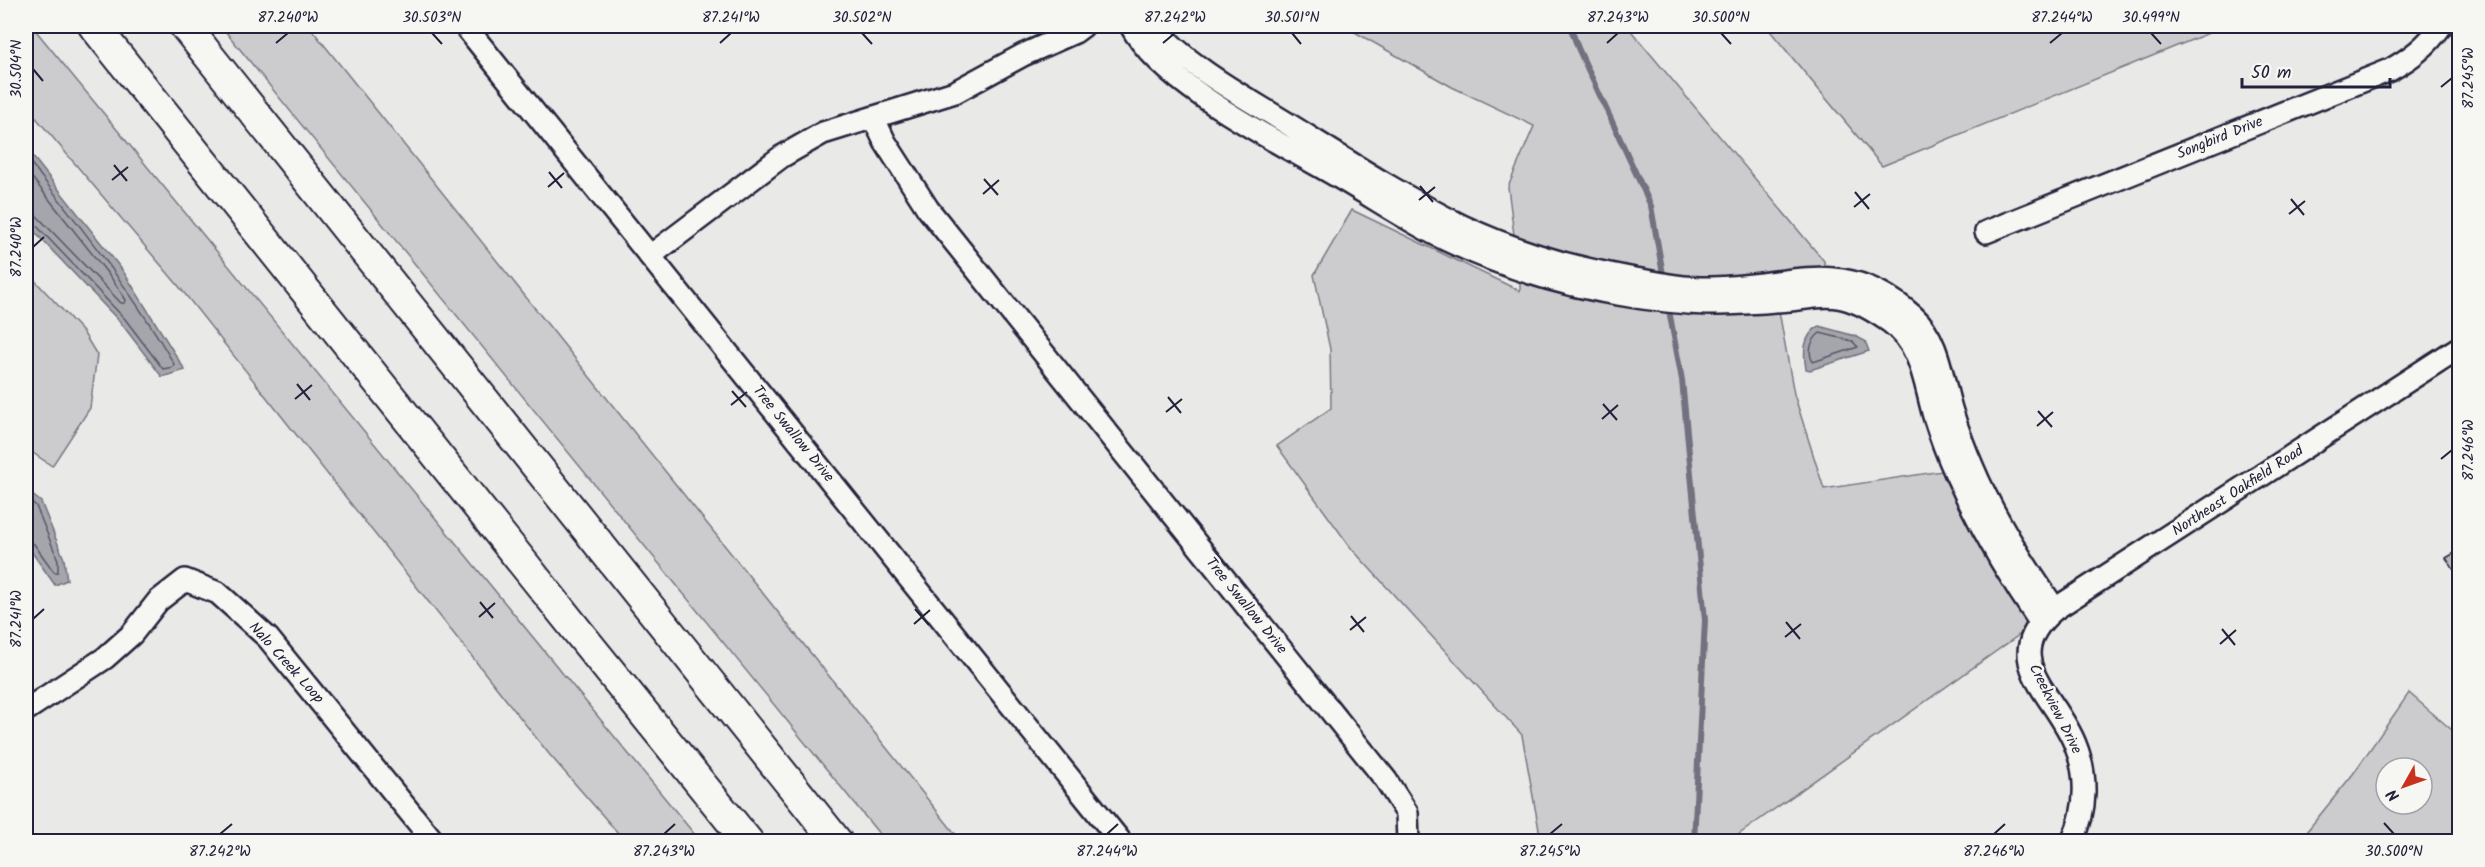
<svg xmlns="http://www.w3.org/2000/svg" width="2485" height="867" viewBox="0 0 2485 867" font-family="Kalam,sans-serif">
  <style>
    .green { fill: #ccccce; stroke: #777784; stroke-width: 1.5; fill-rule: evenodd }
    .water { fill: #a5a5ac; stroke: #71717f; stroke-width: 1.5 }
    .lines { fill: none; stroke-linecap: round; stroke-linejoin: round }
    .shore { stroke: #565668; stroke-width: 1.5 }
    .stream { stroke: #71717f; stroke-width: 6 }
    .building { fill: #b8b8bc; stroke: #22223b; stroke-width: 1.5 }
    .minor-casing { stroke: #22223b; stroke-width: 26 }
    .highway-casing { stroke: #22223b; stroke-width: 34 }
    .minor { stroke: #f6f6f2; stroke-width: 21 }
    .highway { stroke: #f6f6f2; stroke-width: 30 }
    .ticks { fill: none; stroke: #22223b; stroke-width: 2 }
    .labels { text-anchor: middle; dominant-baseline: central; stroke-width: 5; stroke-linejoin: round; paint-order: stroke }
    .street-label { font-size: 15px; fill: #22223b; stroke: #f6f6f2 }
    .neatline { fill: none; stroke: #22223b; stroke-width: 2 }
    .ticks-label { font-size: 15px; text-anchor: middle; fill: #22223b }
  </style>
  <rect width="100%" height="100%" fill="#e9e9e7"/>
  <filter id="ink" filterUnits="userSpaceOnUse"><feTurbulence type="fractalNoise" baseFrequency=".0167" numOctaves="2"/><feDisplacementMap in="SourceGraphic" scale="12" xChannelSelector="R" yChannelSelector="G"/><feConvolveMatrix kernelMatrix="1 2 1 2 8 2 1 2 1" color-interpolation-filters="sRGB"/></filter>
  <g filter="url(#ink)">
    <path class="green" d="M26,26H32L700,841H625L549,754L177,284L26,106Z
      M221,26H309L961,841H885Z
      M1344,26H1627L1824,261L1825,268C1786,267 1748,279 1711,278C1645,276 1575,257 1514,235L1508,187L1534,126L1452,87Z
      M1766,26H2226L1882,166Z
      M1352,210L1520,291V281C1578,304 1643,307 1702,315C1721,318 1757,312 1779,311L1794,394L1824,489L1942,471L1980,548L2027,622L2023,632L1731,840L1732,841H1541L1522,735L1351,548L1277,446L1331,408L1330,349L1314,275Z
      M26,271L83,332L97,355L90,408L52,466L26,448Z
      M2409,693L2459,736V841H2299L2353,774ZM2386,768H2422V804H2386Z"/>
    <path class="water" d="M26,148L123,271L185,370L162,377L121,323L26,223Z
      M1819,326L1855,336L1865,341L1869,351L1810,370L1806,369C1803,352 1803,336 1819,326Z
      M26,490L41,502L64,559L67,580L55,585L26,544Z"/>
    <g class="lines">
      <path class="shore" d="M26,157C79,225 131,289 174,364L173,367L163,369L125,319L32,221L26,220
        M26,170L112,279L126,300L125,303H121L37,216L26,212
        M1820,333L1852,341L1858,347L1813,362C1807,352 1811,340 1820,333Z
        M26,497L36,506L58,560V572H54L34,544L26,540"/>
      <path class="stream" d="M1570,26L1578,48L1651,206L1664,280
        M1668,305L1682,380L1705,620L1694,842"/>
    </g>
    <path class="building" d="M2456,552L2460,559V579L2446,558Z"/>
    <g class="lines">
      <g class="minor-casing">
        <path id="minor" d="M465,26L1121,842
          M1131,26C1164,87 1279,142 1340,178C1378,200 1414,225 1453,243C1509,269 1569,287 1630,296C1656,300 1686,304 1713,304C1738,304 1765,302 1790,300C1807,298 1826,294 1843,298C1860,302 1876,312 1890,322C1922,345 1924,382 1934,416C1940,435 1947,454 1955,472C1979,525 2007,574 2040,622
          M1153,26C1190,68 1238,93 1285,122C1343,158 1401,196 1462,226C1515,251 1574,268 1630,278C1657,283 1685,289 1712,288C1791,287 1844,254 1913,316C1940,340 1942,381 1952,412C1958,431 1965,450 1973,468C1994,518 2024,565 2055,609
          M874,119L885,142L928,209L1386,780L1407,813L1408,842
          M1986,232L2390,70C2411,58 2427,46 2441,26
          M650,256L781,157L823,133L955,92L1023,55L1075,32L1083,26
          M26,710L105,658L132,634L158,601L185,580L218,593L268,638L434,842
          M2072,842C2087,810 2088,776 2075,744C2055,693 1995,659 2055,609L2460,347"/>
      </g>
      <g class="highway-casing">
        <path id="highway" d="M94,26L583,638L748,842
          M185,26L837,842"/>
      </g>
      <use href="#minor" class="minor"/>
      <use href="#highway" class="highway"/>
    </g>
  </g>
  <path class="ticks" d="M432,33L442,44M862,33L872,44M1292,33L1301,44M1721,33L1731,44M2151,33L2161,44M276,43L288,33M720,43L731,33M1163,43L1175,33M1607,43L1618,33M2050,43L2062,33M33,69L43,81M2441,87L2452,78M114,165L127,181M549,172L562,188M984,179L998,195M112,180L128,167M1420,186L1433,202M548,187L564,173M1855,192L1869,209M983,194L999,180M2291,199L2304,215M1419,200L1435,187M1854,207L1870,194M2289,214L2305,201M33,247L44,237M297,384L310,400M732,391L746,407M1168,397L1181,413M295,399L312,385M1603,404L1617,420M731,405L747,392M2038,411L2052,427M1166,412L1182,399M1602,419L1618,405M2037,426L2053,412M2441,459L2452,450M480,602L493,618M915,609L929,625M1351,616L1364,632M479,617L495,603M33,619L44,609M1786,622L1800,639M914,624L930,610M2222,629L2235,645M1350,630L1366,617M1785,637L1801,624M2220,644L2236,630M2384,823L2394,834M220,834L232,824M664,834L675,824M1107,834L1118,824M1550,834L1562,824M1994,834L2005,824"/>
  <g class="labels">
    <g class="street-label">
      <text transform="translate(2220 138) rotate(-22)">Songbird Drive</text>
      <text transform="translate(793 434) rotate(51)">Tree Swallow Drive</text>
      <text transform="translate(2238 491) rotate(-33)">Northeast Oakfield Road</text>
      <text transform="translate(1246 606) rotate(51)">Tree Swallow Drive</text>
      <text transform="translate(286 663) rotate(48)">Nalo Creek Loop</text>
      <text transform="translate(2055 709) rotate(63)">Creekview Drive</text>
    </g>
  </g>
  <rect width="2485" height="867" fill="none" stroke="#f6f6f2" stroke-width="66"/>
  <g transform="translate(2404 786) rotate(230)"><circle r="28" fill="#f6f6f2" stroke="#a1a1a9" stroke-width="1.5"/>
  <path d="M0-4.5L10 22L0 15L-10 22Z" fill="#c8321e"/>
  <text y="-9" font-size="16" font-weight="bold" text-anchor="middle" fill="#22223b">N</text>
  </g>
  <path d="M2242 78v9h148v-9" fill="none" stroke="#22223b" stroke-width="3"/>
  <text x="2251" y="78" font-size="18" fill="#22223b" stroke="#f6f6f2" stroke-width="4.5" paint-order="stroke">50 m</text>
  <rect x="33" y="33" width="2419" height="801" class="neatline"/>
  <g class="ticks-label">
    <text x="288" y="22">87.240°W</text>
    <text x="432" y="22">30.503°N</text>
    <text x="731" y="22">87.241°W</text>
    <text x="862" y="22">30.502°N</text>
    <text x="1175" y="22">87.242°W</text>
    <text x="1292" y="22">30.501°N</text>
    <text x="1618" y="22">87.243°W</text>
    <text x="1721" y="22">30.500°N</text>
    <text x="2062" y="22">87.244°W</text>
    <text x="2151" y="22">30.499°N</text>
    <text transform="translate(16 69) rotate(-90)" y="5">30.504°N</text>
    <text transform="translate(2468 78) rotate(-90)" y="5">87.245°W</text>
    <text transform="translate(16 247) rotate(-90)" y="5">87.240°W</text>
    <text transform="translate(2468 450) rotate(-90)" y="5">87.246°W</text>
    <text transform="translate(16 619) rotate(-90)" y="5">87.241°W</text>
    <text x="220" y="856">87.242°W</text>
    <text x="664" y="856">87.243°W</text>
    <text x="1107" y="856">87.244°W</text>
    <text x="1550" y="856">87.245°W</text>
    <text x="1994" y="856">87.246°W</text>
    <text x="2394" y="856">30.500°N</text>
  </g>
</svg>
